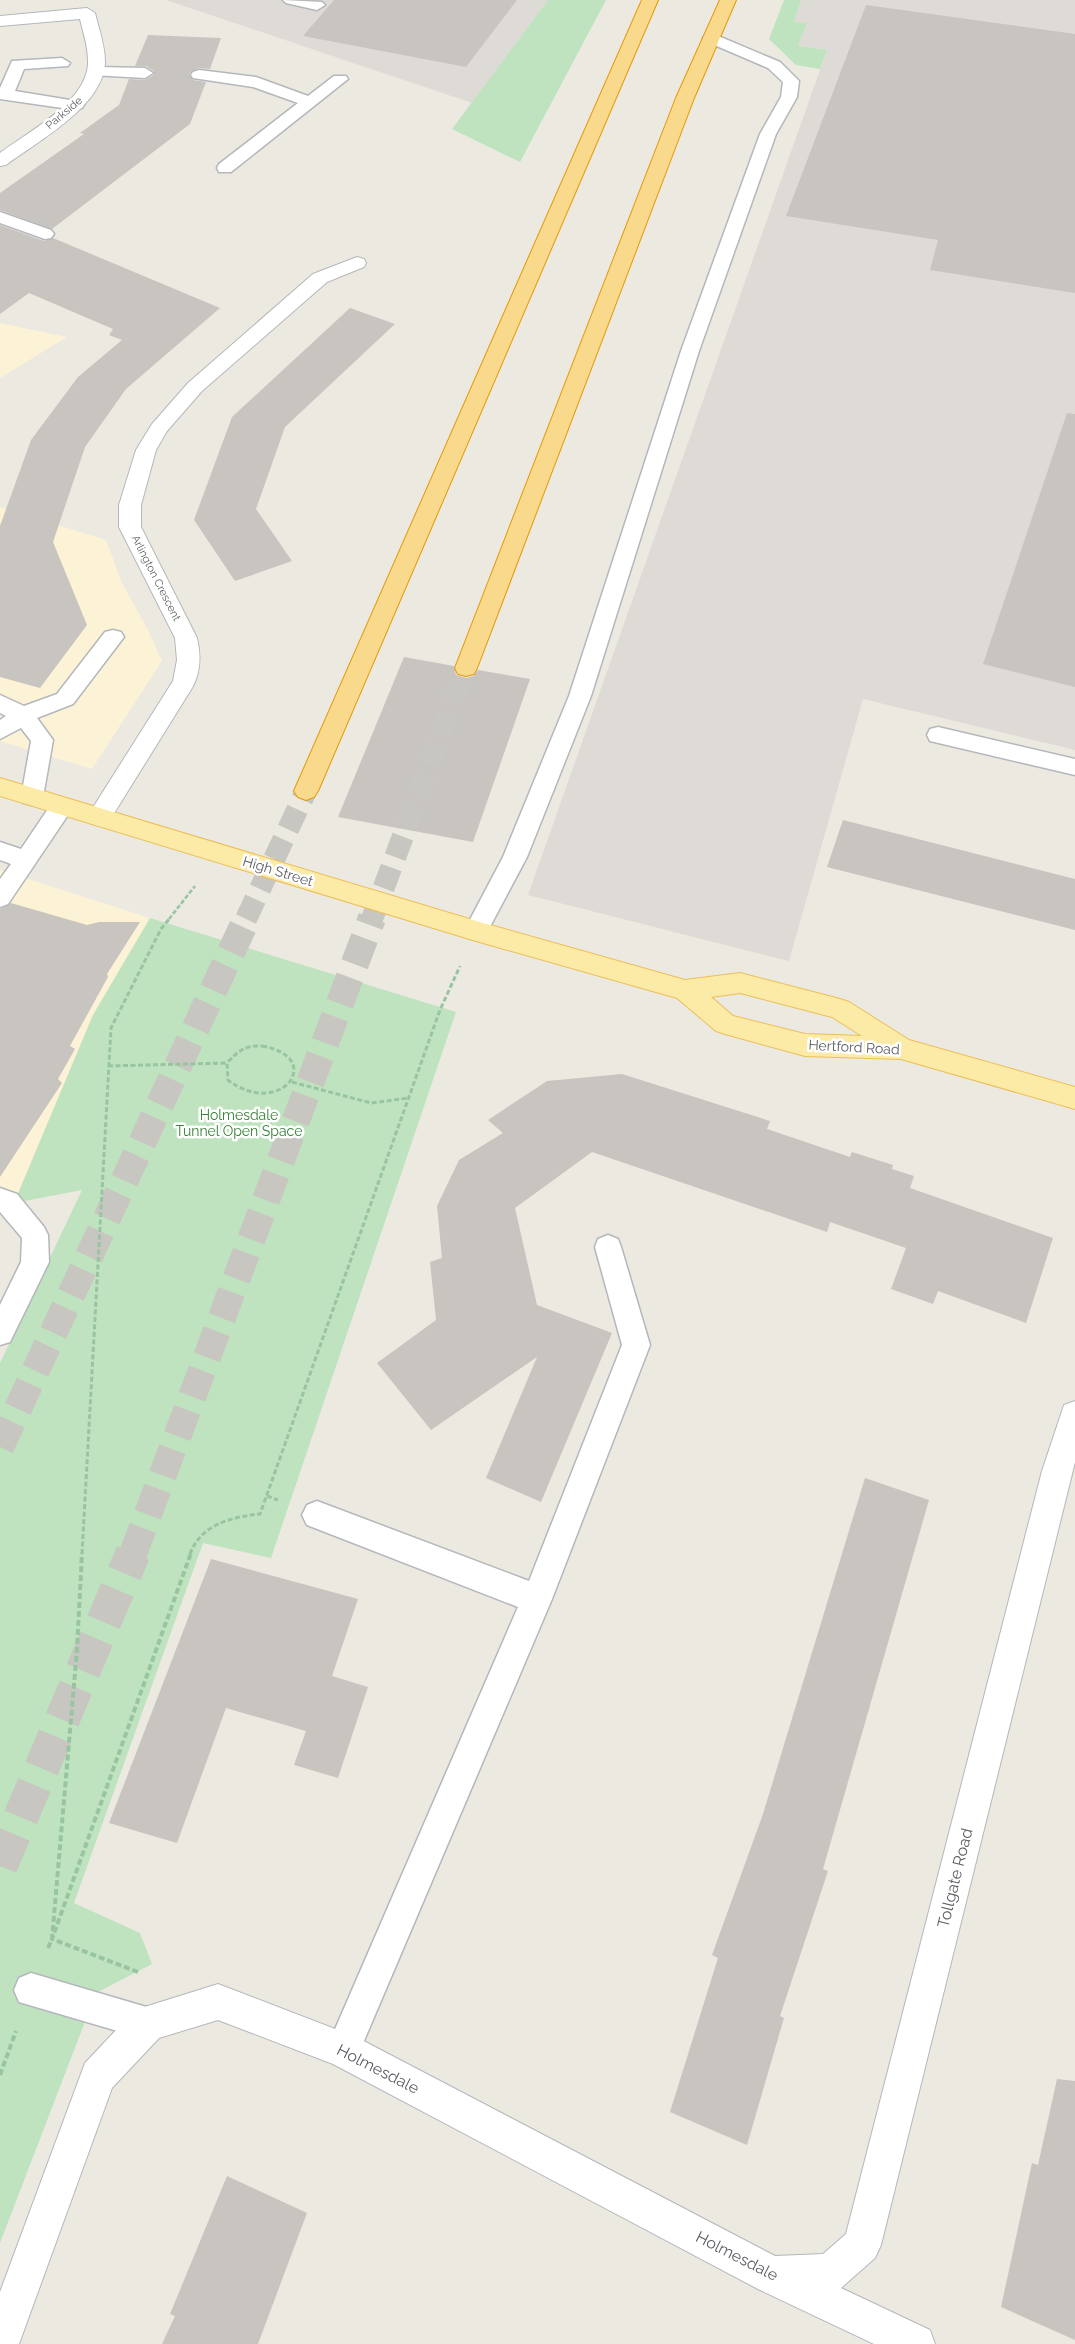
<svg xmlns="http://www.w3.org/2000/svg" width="1075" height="2344" viewBox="0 0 1075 2344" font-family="Raleway,sans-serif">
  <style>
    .commercial { fill: #fcf2d6 }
    .industrial { fill: #dedbd6 }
    .green { fill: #bfe3be }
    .building { fill: #c8c4bf }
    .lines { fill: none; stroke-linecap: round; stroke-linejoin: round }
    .highway-tunnel-far2 { stroke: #c8c6c1; stroke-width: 22; stroke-dasharray: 22 11; stroke-linecap: butt }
    .highway-tunnel-far1 { stroke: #c8c6c1; stroke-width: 28; stroke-dasharray: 28 14; stroke-linecap: butt }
    .highway-tunnel { stroke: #c8c6c1; stroke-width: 35; stroke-dasharray: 35 18; stroke-linecap: butt }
    .lane-casing { stroke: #b4b7bb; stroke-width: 3 }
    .street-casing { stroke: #b4b7bb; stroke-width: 2 }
    .primary-casing { stroke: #ecbe5a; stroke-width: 2 }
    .highway-casing { stroke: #e59908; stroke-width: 2 }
    .path-far2 { stroke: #98c4a2; stroke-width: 2.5; stroke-dasharray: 4.5 2; stroke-linecap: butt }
    .path-far1 { stroke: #98c4a2; stroke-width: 3; stroke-dasharray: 5 2.5; stroke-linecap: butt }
    .path { stroke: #98c4a2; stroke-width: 4; stroke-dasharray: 6 3; stroke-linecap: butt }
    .lane { fill: #fff; fill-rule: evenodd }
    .street { fill: #fff; fill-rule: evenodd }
    .primary { fill: #fceba6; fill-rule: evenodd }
    .highway { fill: #f9d98b; fill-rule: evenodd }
    .labels { text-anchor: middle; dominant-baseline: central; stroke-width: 5; stroke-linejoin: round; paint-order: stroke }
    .far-street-label { font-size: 11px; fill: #5a5d62; stroke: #fff }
    .street-label { font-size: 14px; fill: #5a5d62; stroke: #fff }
    .park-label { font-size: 14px; fill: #378338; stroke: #fff }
    .near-street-label { font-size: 16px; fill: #5a5d62; stroke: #fff }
  </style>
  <rect width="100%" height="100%" fill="#ece9e1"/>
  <path class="commercial" d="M0,323L67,337L0,378Z
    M0,507L106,540L122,583L147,628L162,661L92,769L0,741Z
    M0,870L150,918L93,1015L14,1203L0,1198Z"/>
  <path class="industrial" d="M166,0H548L472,103Z
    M801,0H1075V750L863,699L789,961L528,895L827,50L798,46L806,24L794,22Z"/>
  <path class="green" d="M548,0H606L520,162L452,129Z
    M784,0H801L794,22L807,23L798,46L827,50L820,69L796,65L769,39Z
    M150,918L456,1012L271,1558L203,1543L74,1903L140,1933L152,1964L96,1993L0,2243V1363L82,1190L14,1203L93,1015Z"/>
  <path class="building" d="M334,0H517L466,67L303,36Z
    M866,5L1075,34V293L930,270L938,240L786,216Z
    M148,35L221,38L210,69L198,68L189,74L193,80L206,82L190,124L52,229L0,210V193L84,134L80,133L119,105L129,79L145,80L154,75V71L146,66H135Z
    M0,225L44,241L53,238L220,308L126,389L85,447L53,542L87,625L40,688L0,677V526L31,440L78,377L122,340L109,335L113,329L29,293L0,314Z
    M350,308L395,324L285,427L256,509L292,561L235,581L194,520L232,417Z
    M1067,413L1075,414V687L983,664Z
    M404,657L454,666L456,675L466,678L474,676L478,670L530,679L473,842L338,817Z
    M843,820L1075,879V930L827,867Z
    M11,903L87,925L99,922H140L107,974L108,977L70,1046L75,1049L58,1079L62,1083L0,1177V909Z
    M622,1074L770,1121L767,1129L850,1157L852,1152L893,1165L892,1169L914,1176L910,1188L1053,1238L1026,1323L938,1291L933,1304L891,1289L906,1248L830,1222L827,1232L592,1152L515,1208L537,1305L612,1333L541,1502L486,1478L537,1357L431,1430L377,1363L436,1320L430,1262L442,1258L437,1206L459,1160L503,1133L488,1120L547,1081Z
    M865,1478L929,1500L823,1869L828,1871L780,2016L784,2018L747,2145L670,2112L718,1958L712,1955L763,1814Z
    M211,1559L358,1599L332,1676L368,1687L338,1778L294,1765L306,1731L226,1708L177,1843L109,1823Z
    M1057,2079L1075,2081V2340L1001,2307L1032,2163L1038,2165Z
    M227,2176L307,2213L258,2344H162L175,2316L170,2314Z"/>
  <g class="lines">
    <path class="highway-tunnel-far2" d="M246,919L306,791
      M372,919L466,668"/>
    <path class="highway-tunnel-far1" d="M0,1447L247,918
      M133,1554L372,918"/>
    <path class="highway-tunnel" d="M0,1866L133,1553"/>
    <g class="lane-casing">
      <path id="lane" d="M283,0L322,2L325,5L317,10L286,3Z
        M711,33L780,62L799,81L797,97L776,134L699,351L591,696L527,857L484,938L476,940L468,938L464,931L503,857L569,696L681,351L760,134L781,97L783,82L768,68L705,41L703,38L705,35Z
        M62,58L70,63L68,66L24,69L15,91L82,102L84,105L82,108L76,110L0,99V88L12,61Z
        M98,67L145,68L153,73L145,78L92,75L90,72L92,69Z
        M199,70L256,77L308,96L334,76H346L348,79L231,172H219L217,168L219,164L298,103L253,87L193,78L191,75L193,72Z
        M0,212L51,230L54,234L51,238L45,239L0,223Z
        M113,630L121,632L124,637L73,704L37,718L53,740L43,797L40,803L32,805L24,803L21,797L31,741L21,728L0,739V720L6,716L0,713V695L24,706L57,694L105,632Z
        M938,727L1075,759V775L930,741L927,735L930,729Z
        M62,798L70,800L73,806L70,812L8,904L0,907V879L11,864L0,860V842L21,849L54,800Z
        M0,1188L17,1194L44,1227L48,1235L49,1262L10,1342L0,1345V1305L21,1262L22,1238L0,1212Z
        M608,1235L618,1239L621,1247L650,1345L552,1599L355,2062L343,2067L331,2062L326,2050L518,1607L307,1525L302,1515L307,1505L317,1501L529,1581L622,1345L595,1247L598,1239Z
        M31,1973L160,2011L165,2023L160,2035L148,2040L19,2002L14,1990L19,1978Z"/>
    </g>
    <g class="street-casing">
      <path id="street" d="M87,8L95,13C99,29 105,46 105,62C104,106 38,141 6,165L0,166V153C29,131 89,101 88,61C88,46 83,32 80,19L0,26V16Z
        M357,257L364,259L366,263L364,267L327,282L202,391L167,431L156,450L141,505V527L197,638C201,655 201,672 192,688L108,823L99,826L90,823L87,817L173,681L177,660L175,638L119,527V505L136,450L152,424L188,383L313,274Z
        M1075,1401V1462L881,2245L875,2258L841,2288L930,2330L935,2344H874L758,2289L333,2064L218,2020L159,2038L112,2088L19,2344H0V2292L85,2063L135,2010L218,1984L356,2037L775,2256L823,2254L846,2234L1042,1471L1064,1405Z"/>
    </g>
    <g class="primary-casing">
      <path id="primary" d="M0,778L476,921L685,980L740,973L840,999L849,1002L909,1040L1075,1087V1109L901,1059L805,1056L725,1034L716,1031L677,998L476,941L0,796ZM740,993L832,1017L862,1036L805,1034L733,1016L711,997Z"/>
    </g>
    <g class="highway-casing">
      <path id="highway" d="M642,0H658L318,791L314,797L306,800L298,797L294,791Z
        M720,0H736L694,98L477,668L474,674L466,676L458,674L455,668L676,98Z"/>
    </g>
    <path class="path-far2" d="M169,919L195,886"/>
    <path class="path-far1" d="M262,1046C327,1057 281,1120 228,1080L227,1063C238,1051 245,1045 262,1046Z
      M108,1066L227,1063
      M292,1082L371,1103L408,1098
      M267,1496L278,1500
      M82,1554L111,1028L161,929L170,918
      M190,1554C201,1524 232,1517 260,1514L440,1010L460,966"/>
    <path class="path" d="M48,1948L52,1939L77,1650L82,1553
      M138,1972L52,1939L191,1553
      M0,2075L16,2031"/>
    <use href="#lane" class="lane"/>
    <use href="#street" class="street"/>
    <use href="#primary" class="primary"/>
    <use href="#highway" class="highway"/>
  </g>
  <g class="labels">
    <g class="far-street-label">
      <text transform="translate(64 113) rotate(-40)">Parkside</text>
      <text transform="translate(156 578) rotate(63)">Arlington Crescent</text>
    </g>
    <g class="street-label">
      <text transform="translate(278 871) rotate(17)">High Street</text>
      <text transform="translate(854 1047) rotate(3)">Hertford Road</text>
    </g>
    <g class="park-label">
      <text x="239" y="1115">Holmesdale<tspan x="239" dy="16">Tunnel Open Space</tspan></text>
    </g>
    <g class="near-street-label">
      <text transform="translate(955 1878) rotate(-76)">Tollgate Road</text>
      <text transform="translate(378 2069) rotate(27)">Holmesdale</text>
      <text transform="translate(737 2256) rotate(27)">Holmesdale</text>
    </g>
  </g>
</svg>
